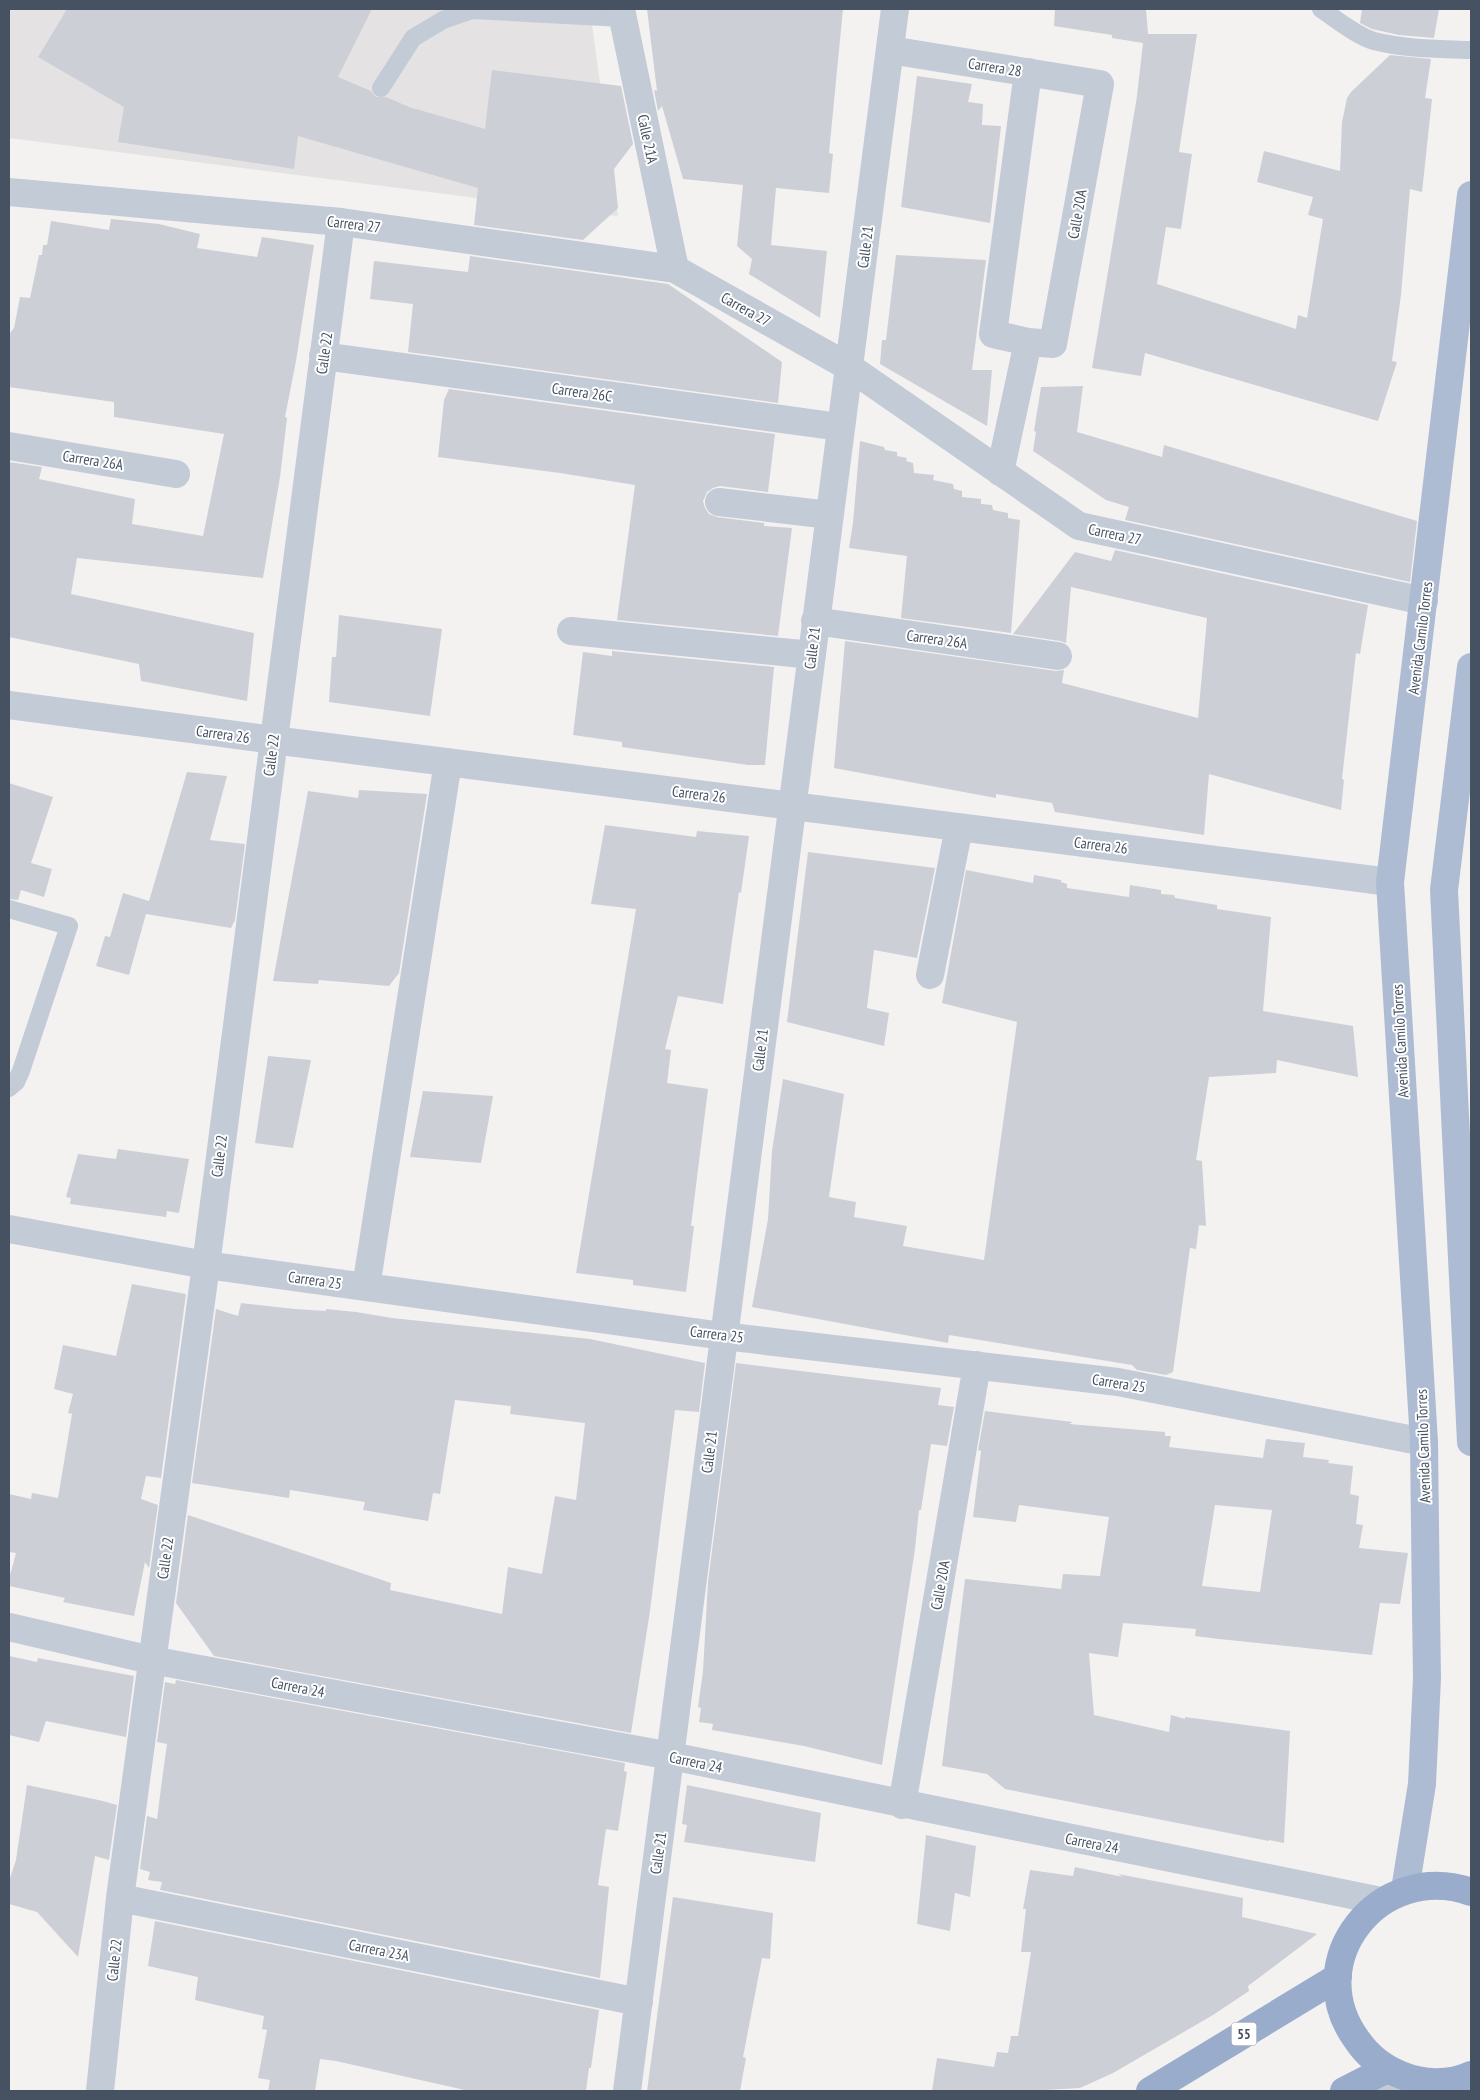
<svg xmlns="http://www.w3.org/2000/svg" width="1480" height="2100" viewBox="0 0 1480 2100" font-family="'PT Sans Narrow',sans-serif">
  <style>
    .education { fill: #e5e2e3 }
    .building { fill: #cdcfd7; fill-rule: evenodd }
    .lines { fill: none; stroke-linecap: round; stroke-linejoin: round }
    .service { stroke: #c3cbd7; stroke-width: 18 }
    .minor { stroke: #c3cbd7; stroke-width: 28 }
    .primary { stroke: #aebcd3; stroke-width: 28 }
    .trunk { stroke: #99accc; stroke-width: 28 }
    .labels { text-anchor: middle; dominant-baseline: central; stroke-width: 4; stroke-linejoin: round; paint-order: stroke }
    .shield { fill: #fff; stroke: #7e8590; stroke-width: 1 }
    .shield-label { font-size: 14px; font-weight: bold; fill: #465161 }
    .street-label { font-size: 15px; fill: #465161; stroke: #fff }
  </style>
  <rect width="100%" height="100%" fill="#f4f1f1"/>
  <path class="education" d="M9,9H590L618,216L9,138Z"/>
  <path class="building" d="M67,9H372L338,77L371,91L376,97H386L409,107L485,129L492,70L621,86L633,144L614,169L618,208L583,240L474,225L478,188L298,136L294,169L118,142L124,107L38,57Z
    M647,9H843L829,153L833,154L829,193L776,188L771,245L827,251L820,318L749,274L752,259L737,246L743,185L683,179L662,106L658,111L654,90L657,91Z
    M1055,9H1146L1148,34H1197L1179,152L1192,154L1181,229L1166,227L1157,284L1296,329L1298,315L1307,318L1323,219L1308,215L1313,197L1257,182L1264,151L1340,171L1342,122L1347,98L1351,92L1390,55L1431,59L1425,98L1432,99L1422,192L1410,189L1401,295L1392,361L1397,362L1378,421L1145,353L1141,376L1092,368L1137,96L1143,43L1112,38V35L1054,26Z
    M1362,9H1439L1434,38L1399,35L1372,29L1360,23Z
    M917,76L972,84L968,102L983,104L982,125L1001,126L990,223L901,207Z
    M111,219L159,224L200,234L197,248L257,257L262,237L314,245L296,361L285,417L287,418L280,477L263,578L77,558L71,594L254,633L247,701L141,681L139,664L9,637V462L42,467L39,479L135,499L132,524L203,536L224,434L114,417V402L9,387L10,333L14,328L20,297L30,298L39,255H42L43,245H47L51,221L109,230Z
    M896,255L986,260L972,370H992L987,426L880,364L882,340H886Z
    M470,256L668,284L782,362L778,403L408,352L413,304L370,299L374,261L468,272Z
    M1083,386L1077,432L1162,457L1164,445L1417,521L1410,582L1125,520L1129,507L1106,500L1033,451L1036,432L1034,431L1041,387Z
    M449,389L775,434L768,492L720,486L713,488L707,492L703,501L705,508L709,514L717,517L764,523V526L792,528L778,636L617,620L635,485L560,473L438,457L444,400Z
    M860,441L884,447L885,450L897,452V456L907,458L906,461L913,463L914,473L934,475L933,480L953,484L954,489L962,491V497L981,499V504L992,505L993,510L1008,513V518L1020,520L1011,633L901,618L907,556L849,548L853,523Z
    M1115,550L1368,605L1360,654L1356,653L1342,779L1344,780L1341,810L1209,774L1204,835L1055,812L1052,803L996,794V798L834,768L845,641L1056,671L1064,670L1062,683L1198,718L1207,618L1071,587L1066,643L1060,641L1013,634L1075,552L1111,561Z
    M339,615L442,629L430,716L329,702L332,657H336Z
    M612,651L774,667L765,765H748L622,747V742L573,735L583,652L612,656Z
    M187,772L227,776L210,840L245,844L235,920L231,928L146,914L129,975L96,966L105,936L110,937L123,893L149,901Z
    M9,783L53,797L31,863L52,869L44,897L21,890L18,900L9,899Z
    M359,790L427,794L399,973L389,986L319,980L318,984L273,981L308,791L358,798Z
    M605,825L696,837L697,831L749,836L741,893L739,892L723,1004L678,996L665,1049L671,1050L667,1083L708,1089L691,1226H694L686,1292L633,1285V1280L576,1273L636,909L591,904Z
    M808,852L935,868L917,958L874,950L867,1008L889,1013L884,1046L787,1022Z
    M966,870L1033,883L1034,875L1061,880V882L1067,884V888L1129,897L1130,885L1161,890V894L1174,895L1175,898L1217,905V909L1271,917L1263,1011L1353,1026L1358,1077L1277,1060L1276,1073L1209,1077L1196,1160L1202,1161L1206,1226L1199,1225L1196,1249L1190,1248L1173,1372L1166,1375L1137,1370L1132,1365L949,1335L948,1343L752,1307L768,1219L772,1151L783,1079L844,1094L829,1197L856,1202L854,1217L907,1226L903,1246L984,1260L1017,1022L942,1003Z
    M268,1056L311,1060L293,1148L255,1143Z
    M423,1091L493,1096L481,1163L410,1157Z
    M118,1149L189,1159L179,1213L167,1211L166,1217L70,1204L71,1198L66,1197L78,1154L116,1159Z
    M132,1284L186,1294L161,1478L146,1476L141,1499L158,1505L149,1568L145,1562L134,1616L63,1602L65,1598L9,1586V1579L16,1553L9,1552V1494L31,1499L32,1493L58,1498L72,1414L68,1413L73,1394L54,1389L63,1345L116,1356Z
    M241,1303L295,1309L326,1311V1309L356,1312L392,1318L590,1339L705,1363L699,1412L675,1410L650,1611L631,1733L214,1656L176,1603L188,1515L391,1583L390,1590L502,1614L508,1567L542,1574L555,1496L576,1500L585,1423L510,1414L511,1406L455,1400L440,1494L433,1493L428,1521L363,1510L365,1502L290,1490L289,1498L192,1483L216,1309L238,1316Z
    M736,1363L941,1388L938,1405L954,1407L947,1446L931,1444L921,1510H919L915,1549L882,1765L804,1746L712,1730L713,1724L699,1722L701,1708L698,1707L703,1671L708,1582Z
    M985,1411L1073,1422L1069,1424L1165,1432V1436H1171L1169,1447L1263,1458L1266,1439L1305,1443L1303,1457L1329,1460L1328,1463L1353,1466L1350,1494L1359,1496L1356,1524L1363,1525L1359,1548L1408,1553L1400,1604L1380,1603L1372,1655L1219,1639L1195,1636L1196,1629L1123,1623L1118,1657L1089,1653L1094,1715L1169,1732L1171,1715L1185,1719V1717L1290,1731L1284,1843L1269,1840V1841L1005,1789L987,1774L942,1766L965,1579L1061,1589L1063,1574L1100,1576L1109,1517L1019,1505L1016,1522L973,1517L981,1451L978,1450ZM1215,1505L1272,1510L1260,1592L1202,1586Z
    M9,1656L37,1662L38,1658L134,1676L126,1737L46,1721L39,1742L9,1735Z
    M176,1680L625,1763L624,1771L627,1772L618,1831L606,1829L598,1885L609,1887L600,1978L160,1890L162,1882L148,1880L150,1872L140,1869L147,1816L157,1819L162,1780L167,1744L157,1742L165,1682L175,1684Z
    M27,1785L103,1801L117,1805L109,1860L95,1856L78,1957L37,1912L9,1904V1881L16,1860Z
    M687,1785L821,1813L815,1862L684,1842L687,1825L682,1824Z
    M926,1835L976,1846L970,1897L955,1893L950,1931L917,1924Z
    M1075,1867L1123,1877L1118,1874L1243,1898L1242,1917L1317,1934L1248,1986L1249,1991L1213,2015L1113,2073L1080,2088L1045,2090V2091H932L937,2058L994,2067L997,2052L1008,2053L1011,2036H1018L1031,1952H1021L1026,1909H1023L1030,1870L1073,1876Z
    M673,1897L773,1913L770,1959L762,1958L743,2057L746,2058L740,2091H647Z
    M155,1921L599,2010L591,2068H589L586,2091H469L336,2061L320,2059L315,2091H268L270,2080L258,2078L267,2030L262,2029L264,2016L195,2000L198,1977L148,1966Z"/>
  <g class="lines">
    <path class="service" d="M1321,9C1336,19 1357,36 1374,41C1405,49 1440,49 1471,50
      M381,88L413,38L443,20L472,10L622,18
      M9,909L69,926L21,1071L16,1082L9,1088"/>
    <path class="minor" d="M621,9L675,269
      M890,50L1100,84L1053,344L1028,342L993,334L1028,72
      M9,192L341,222L675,269L849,367L1079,526L1424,601
      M323,356L840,427
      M9,446L176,474
      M1000,472L1028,342
      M719,502L830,515
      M815,621L1058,656
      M571,631L812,655
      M9,705L273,740L1390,882
      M930,975L959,827
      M9,1229L206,1265L723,1336L1118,1382L1424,1442
      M366,1287L448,762
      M9,1627L151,1660L671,1756L1381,1901
      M902,1805L977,1365
      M120,1898L639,2002
      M100,2091L120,1898L206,1265L341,222
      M627,2091L895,9
      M1384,2091L1395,2073"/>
    <path class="primary" d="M1471,667L1444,890L1471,1442
      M1405,1890L1422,1784L1427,1678L1426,1609L1424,1442L1390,882L1471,195"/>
    <path class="trunk" d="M1471,1892C1380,1860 1299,1961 1357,2040C1368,2056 1383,2068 1401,2075C1423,2084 1449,2085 1471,2075
      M1150,2091L1338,1977
      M1344,2091L1387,2069"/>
  </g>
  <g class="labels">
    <rect class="shield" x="1231.5" y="2022.5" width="25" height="23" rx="4"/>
    <g class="shield-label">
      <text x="1244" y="2034">55</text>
    </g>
    <g class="street-label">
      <text transform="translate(995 67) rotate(9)">Carrera 28</text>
      <text transform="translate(648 139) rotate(78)">Calle 21A</text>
      <text transform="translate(1077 214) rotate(-80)">Calle 20A</text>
      <text transform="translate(354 224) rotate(7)">Carrera 27</text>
      <text transform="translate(865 247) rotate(-83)">Calle 21</text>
      <text transform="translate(746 309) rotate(29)">Carrera 27</text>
      <text transform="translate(324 353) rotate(-82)">Calle 22</text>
      <text transform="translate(582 392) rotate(8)">Carrera 26C</text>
      <text transform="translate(93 460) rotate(9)">Carrera 26A</text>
      <text transform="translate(1115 534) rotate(12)">Carrera 27</text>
      <text transform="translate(1420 638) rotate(-83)">Avenida Camilo Torres</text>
      <text transform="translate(937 639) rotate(8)">Carrera 26A</text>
      <text transform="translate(812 648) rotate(-83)">Calle 21</text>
      <text transform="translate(223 734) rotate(8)">Carrera 26</text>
      <text transform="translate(271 755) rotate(-83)">Calle 22</text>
      <text transform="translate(699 794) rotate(7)">Carrera 26</text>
      <text transform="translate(1101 845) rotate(7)">Carrera 26</text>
      <text transform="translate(1400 1041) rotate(-93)">Avenida Camilo Torres</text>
      <text transform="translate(760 1050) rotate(-83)">Calle 21</text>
      <text transform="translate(219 1156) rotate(-83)">Calle 22</text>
      <text transform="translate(315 1280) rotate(8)">Carrera 25</text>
      <text transform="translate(717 1334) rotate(7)">Carrera 25</text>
      <text transform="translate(1119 1383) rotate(9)">Carrera 25</text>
      <text transform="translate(1423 1446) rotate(-92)">Avenida Camilo Torres</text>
      <text transform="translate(709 1452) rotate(-83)">Calle 21</text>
      <text transform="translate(165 1558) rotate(-82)">Calle 22</text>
      <text transform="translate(940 1585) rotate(-80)">Calle 20A</text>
      <text transform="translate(298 1687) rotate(11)">Carrera 24</text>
      <text transform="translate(696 1762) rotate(12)">Carrera 24</text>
      <text transform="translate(1092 1843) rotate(11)">Carrera 24</text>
      <text transform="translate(658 1853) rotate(-82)">Calle 21</text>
      <text transform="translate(379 1950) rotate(11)">Carrera 23A</text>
      <text transform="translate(114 1960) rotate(-84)">Calle 22</text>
    </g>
  </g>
  <rect width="1480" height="2100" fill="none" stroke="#465161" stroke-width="20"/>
</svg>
